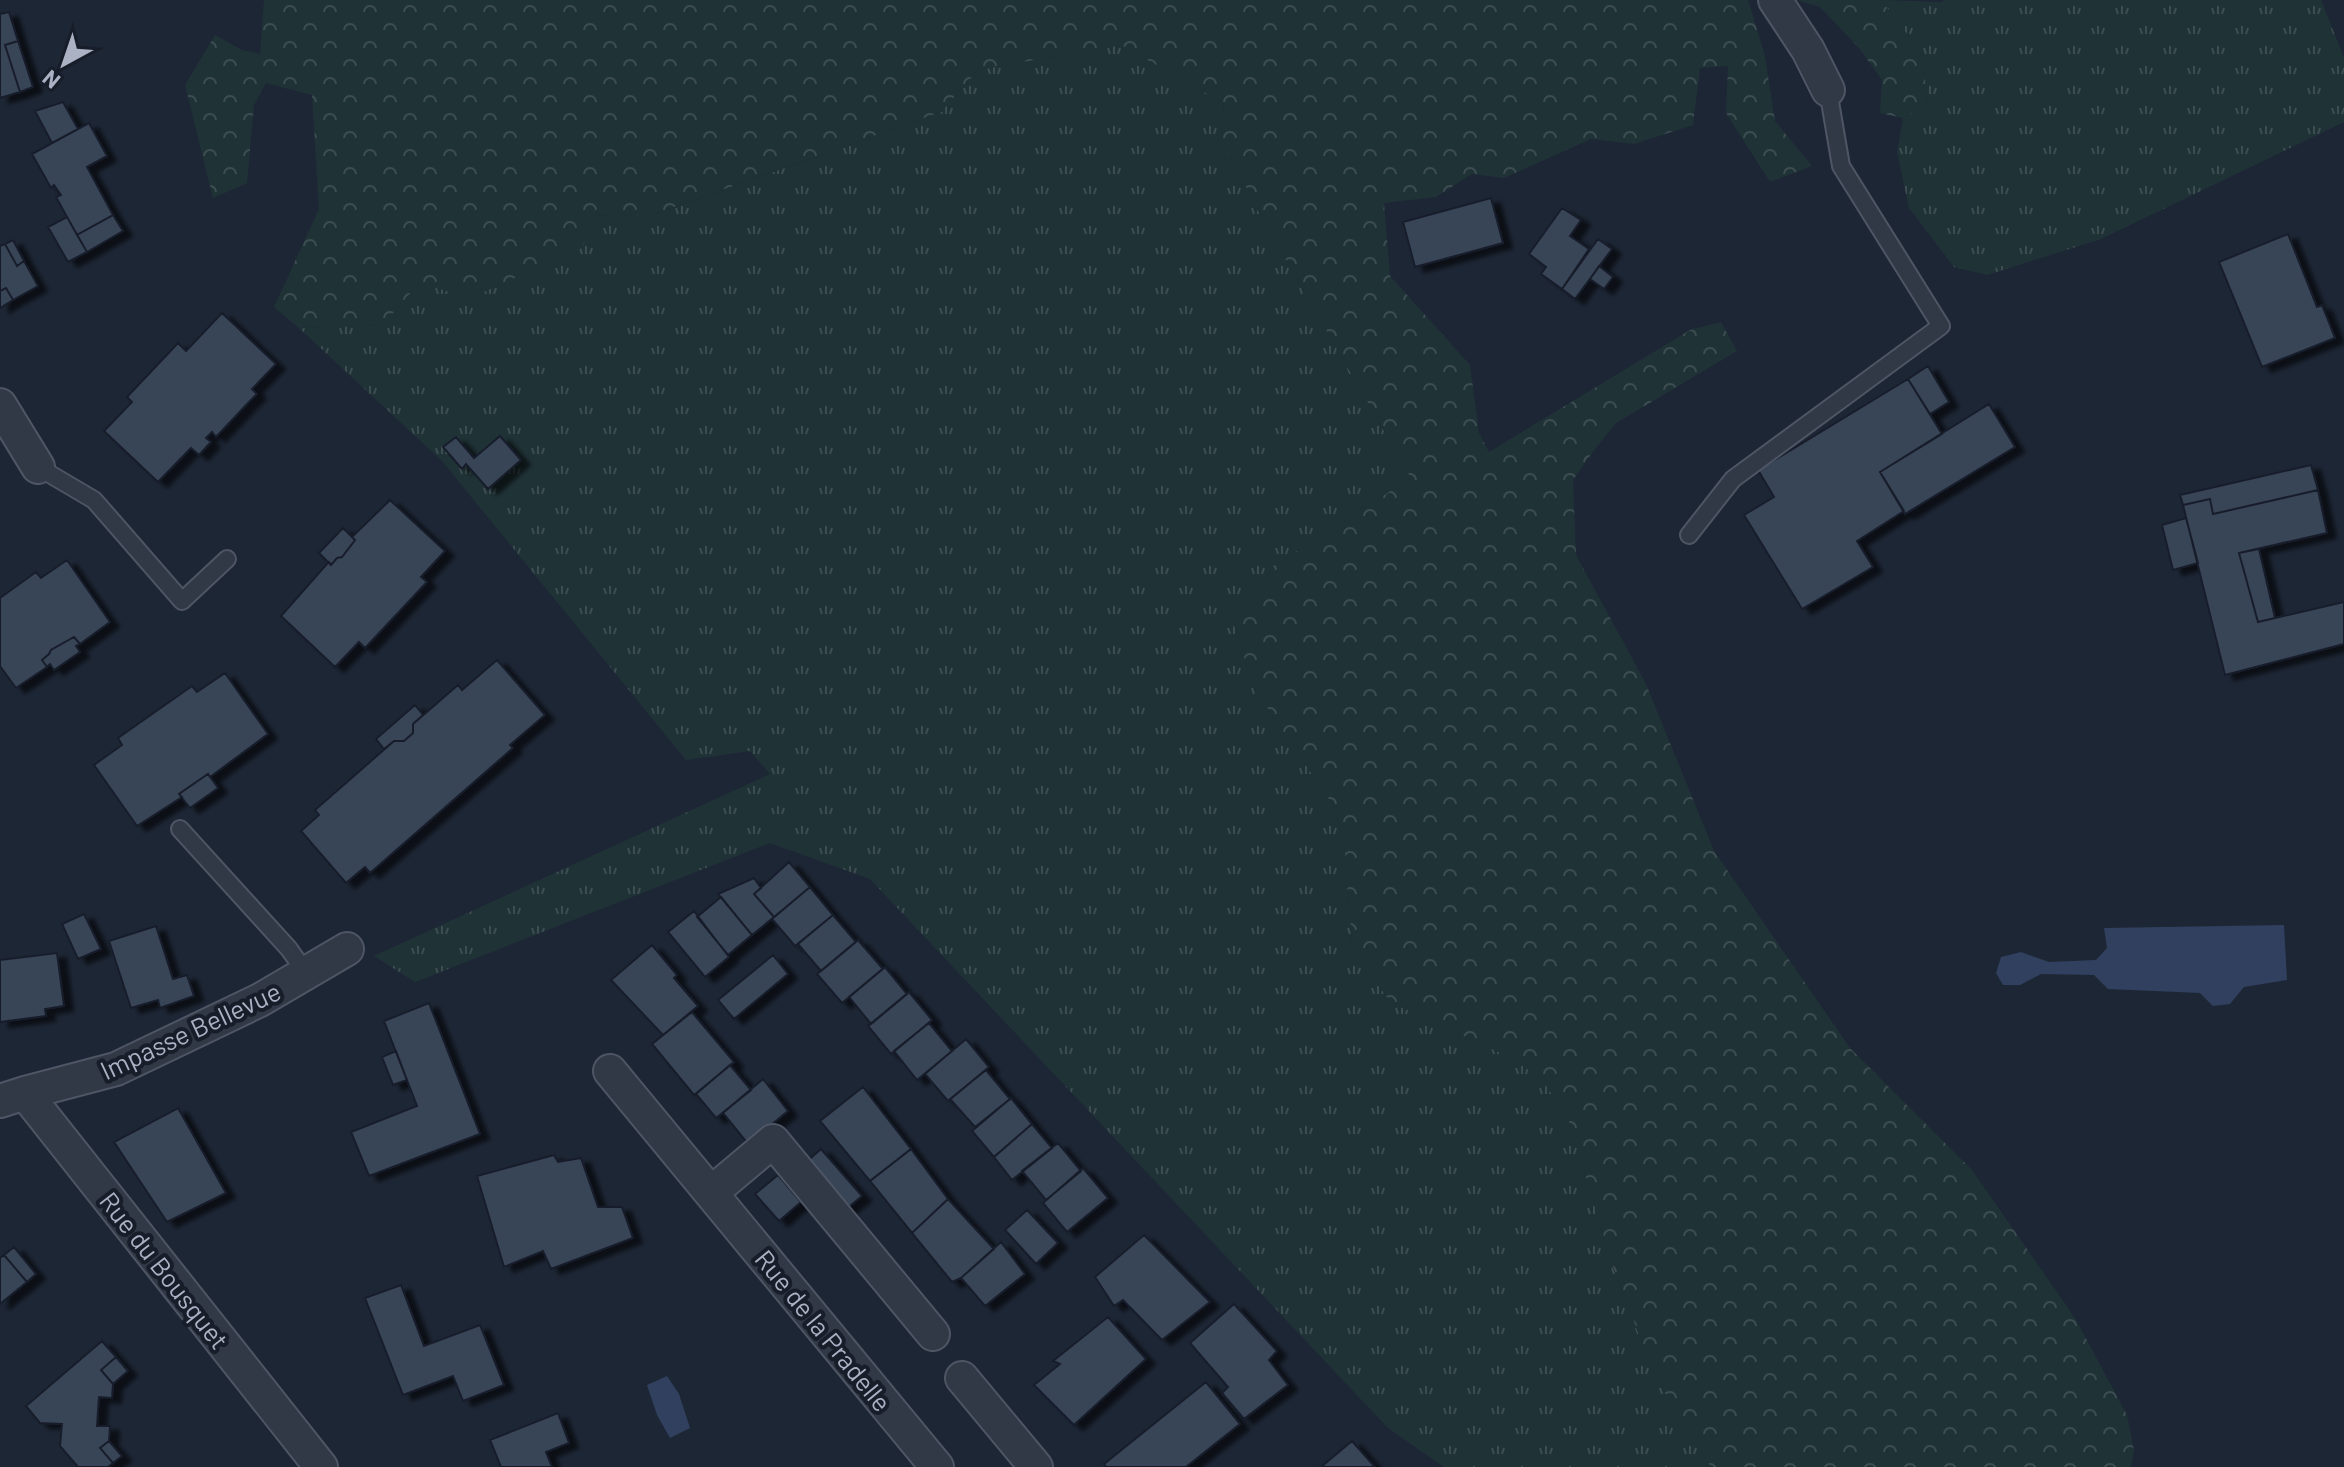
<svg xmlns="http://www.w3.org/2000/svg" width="2344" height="1467" viewBox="0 0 2344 1467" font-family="Barlow,sans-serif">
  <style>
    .grass { fill: url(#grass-tufts) }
    .forest { fill: url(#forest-crowns) }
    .water { fill: #30405e }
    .building { fill: #394457; stroke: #191f2c; stroke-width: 2; filter: url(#shadow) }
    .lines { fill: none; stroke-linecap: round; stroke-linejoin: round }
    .lane-casing { stroke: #4e5564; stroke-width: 20 }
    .street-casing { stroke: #4e5564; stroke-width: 36 }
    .lane { stroke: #313846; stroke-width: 16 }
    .street { stroke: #313846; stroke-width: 32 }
    .labels { text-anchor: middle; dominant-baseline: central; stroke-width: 8; stroke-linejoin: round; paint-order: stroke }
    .street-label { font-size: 26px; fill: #aab2c4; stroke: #171e2a }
  </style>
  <defs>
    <pattern id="grass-tufts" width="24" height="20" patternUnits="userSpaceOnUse" patternTransform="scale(2)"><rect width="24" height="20" fill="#1f3236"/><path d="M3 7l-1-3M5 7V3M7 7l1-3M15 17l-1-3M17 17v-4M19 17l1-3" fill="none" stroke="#3d4d51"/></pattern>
    <pattern id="forest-crowns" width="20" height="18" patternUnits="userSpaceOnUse" patternTransform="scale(2)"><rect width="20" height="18" fill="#1f3236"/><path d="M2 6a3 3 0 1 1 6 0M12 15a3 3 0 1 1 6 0" fill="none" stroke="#3d4d51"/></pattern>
    <filter id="shadow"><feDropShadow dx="9" dy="5" stdDeviation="2" flood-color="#0009"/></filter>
  </defs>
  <rect width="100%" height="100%" fill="#1d2635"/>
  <path class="grass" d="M1881,0L1942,2L1944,0H2321L2344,58V122L2101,239L1987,275L1954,267L1909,208L1897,152L1903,118L1928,102L1922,54Z
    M1121,45L1224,103L1221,137L1258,211L1411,478L1273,566L1233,622L1254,688L1333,805L1344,841L1352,944L1390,1002L1518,1061L1545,1083L1568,1118L1613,1267L1653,1371L1711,1467H1444L1388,1428L870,879L770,843L415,982L374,956L770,774L750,751L686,760L442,461L299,328L383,325L419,283L595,216L658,213L941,112L978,70Z"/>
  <path class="forest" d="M264,0H1748L1765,56L1775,121L1812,166L1770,182L1726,113L1728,66L1700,68L1693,125L1634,144L1591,139L1504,178L1472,174L1436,197L1384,203L1390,276L1470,365L1479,433L1489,452L1690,330L1721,322L1737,351L1616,423L1592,453L1573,480L1576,555L1646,684L1714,851L1850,1048L1972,1170L2075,1318L2127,1415L2134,1451L2131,1467H1711L1653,1371L1613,1267L1568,1118L1545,1084L1518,1061L1390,1002L1352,944L1344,841L1333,805L1254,688L1233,622L1273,566L1411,478L1258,211L1221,137L1224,103L1121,45L978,70L941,112L657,213L595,216L582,248L470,298L419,283L383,325L299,328L274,307L319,209L312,95L266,83L254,105L247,183L213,198L185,85L215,35L242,50L260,54Z
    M1797,0H1881L1922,54L1928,102L1903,118L1880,113L1882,80L1859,48L1820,7Z"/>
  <path class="water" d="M2284,925L2287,980L2244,987L2230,1004L2213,1006L2200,993L2108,989L2094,975L2041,974L2020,985H2003L1996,973L2001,957L2021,952L2049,962L2096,960L2107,948L2104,928Z
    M667,1376L679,1394L690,1428L670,1438L657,1415L647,1385Z"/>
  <path class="building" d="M9,12L18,41L5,45L20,92L0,98V14Z
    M18,41L33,87L20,92L5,45Z
    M63,102L78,129L52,143L35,111Z
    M89,123L107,156L87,167L113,215L77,235L56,197L61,195L54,185L51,188L32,154Z
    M1491,198L1503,243L1415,267L1403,222Z
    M1562,208L1581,220L1570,236L1589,249L1562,289L1541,274L1546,267L1529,254Z
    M113,215L123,231L87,252L77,235Z
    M67,217L87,252L68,262L48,227Z
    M2288,234L2317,307L2322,305L2335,338L2262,367L2219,262Z
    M1598,239L1612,249L1575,299L1562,289Z
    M13,240L24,261L17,266L5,244Z
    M5,244L17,266L24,261L38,286L13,300L6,288L0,291V246Z
    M1599,266L1613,277L1604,289L1590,279Z
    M6,288L13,300L0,308V291Z
    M222,313L276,364L252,389L257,394L249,402L216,437L212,432L206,438L211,442L199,455L191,448L158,482L104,431L132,402L127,397L178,343L186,351Z
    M1928,366L1949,402L1930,414L1908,379Z
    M1908,379L1942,434L1880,472L1904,511L1857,541L1873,567L1802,609L1744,515L1774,497L1758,470Z
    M1989,404L2015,447L1905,514L1880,472Z
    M500,436L521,460L488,489L466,464L462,469L443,447L456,437L474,458Z
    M2311,465L2318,490L2213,514L2210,499L2183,505L2180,495Z
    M2318,490L2327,533L2239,553L2258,622L2344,602V644L2225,675L2183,505L2210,499L2213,514Z
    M390,500L445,551L421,577L427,582L365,648L359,642L335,667L281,616L326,565L329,562L331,565L337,558L342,557L355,540L352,537Z
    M2186,518L2198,563L2173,570L2162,525Z
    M343,528L355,540L342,557L337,558L331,565L319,553Z
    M2259,549L2275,618L2258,622L2239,553Z
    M67,560L110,622L80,644L74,637L51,650L49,654L42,660L47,667L16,688L0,666V598L36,572L41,578Z
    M74,637L80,644L76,646L80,652L54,670L50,664L47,667L42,660L49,654L51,650Z
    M497,660L545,715L510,745L513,748L370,873L365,867L346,883L301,831L319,815L315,810L394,741H404L413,733V724L458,685L462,690Z
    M225,673L268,734L210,777L208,774L179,794L182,797L137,826L94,765L122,745L118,738L192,686L197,692Z
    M415,705L423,715L413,724V733L404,741H394L384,749L376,739Z
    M208,774L218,788L190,808L179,794Z
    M789,862L810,887L774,917L754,894Z
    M754,878L761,888L754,894L774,917L752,935L718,894Z
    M810,887L833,915L795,946L772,919Z
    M721,897L752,935L728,955L697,917Z
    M694,911L729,957L705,977L668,932Z
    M84,914L101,949L78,959L62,924Z
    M833,915L856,942L821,971L798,944Z
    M156,926L173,979L187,975L194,996L160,1008L158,1000L131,1008L109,941Z
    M858,940L883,969L842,1003L817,974Z
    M652,945L677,975L674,978L698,1006L663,1035L611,980Z
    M57,953L64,1006L45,1009L46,1016L0,1022V960Z
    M773,955L788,974L734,1019L718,1000Z
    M885,967L907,994L871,1024L849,997Z
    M909,992L932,1020L891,1054L868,1026Z
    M429,1003L480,1134L369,1176L351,1132L417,1106L384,1021Z
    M692,1012L734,1062L694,1095L652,1044Z
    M929,1023L952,1051L917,1080L894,1051Z
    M966,1039L989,1067L948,1101L925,1074Z
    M396,1051L407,1080L393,1085L382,1057Z
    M730,1065L751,1090L716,1118L696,1094Z
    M986,1070L1010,1099L975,1127L950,1099Z
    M763,1079L788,1111L748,1144L723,1113Z
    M863,1087L911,1149L870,1181L820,1121Z
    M1011,1098L1032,1124L994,1157L972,1131Z
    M178,1108L226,1193L167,1222L114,1142Z
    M1032,1124L1052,1148L1012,1180L994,1157Z
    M1058,1143L1081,1171L1046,1200L1022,1171Z
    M821,1149L862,1196L844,1211L804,1164Z
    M911,1149L948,1199L912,1233L870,1181Z
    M554,1155L558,1162L581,1158L598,1207H622L633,1238L551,1269L543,1251L504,1267L477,1176Z
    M1083,1168L1108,1198L1067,1232L1043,1203Z
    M778,1175L801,1202L779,1221L755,1194Z
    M948,1199L994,1249L961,1278L952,1282L912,1233Z
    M1027,1210L1058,1243L1036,1264L1005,1230Z
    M1144,1235L1210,1302L1162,1340L1123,1300L1114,1306L1095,1277Z
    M1001,1242L1025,1274L985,1306L961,1278Z
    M14,1247L36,1274L27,1282L4,1255Z
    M4,1255L27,1282L0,1304V1258Z
    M401,1285L424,1346L480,1325L504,1385L463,1401L453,1376L403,1395L365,1298Z
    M1234,1304L1277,1351L1269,1360L1288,1385L1244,1419L1222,1393L1228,1387L1190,1343Z
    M1108,1317L1146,1359L1074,1425L1034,1385L1060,1364L1053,1361Z
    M102,1341L116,1357L101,1370L113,1384L112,1398L99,1397L97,1426H110L109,1441L100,1448L113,1463L108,1467H78L60,1446L62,1424L40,1423L26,1406Z
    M116,1357L128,1371L113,1384L101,1370Z
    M1206,1382L1240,1424L1186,1467H1106L1104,1464Z
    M558,1413L569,1443L546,1452L552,1467H501L490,1440Z
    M109,1441L122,1456L113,1463L100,1448Z
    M1352,1441L1375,1467H1321Z"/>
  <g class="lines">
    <g class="lane-casing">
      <path id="lane" d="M38,467L94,500L182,601L227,559
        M1689,535L1733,479L1941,326L1841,166L1828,90
        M180,829L289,949L306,973"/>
    </g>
    <g class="street-casing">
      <path id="street" d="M1775,0L1808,50L1828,90
        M0,405L38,467
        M610,1071L937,1467
        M25,1093L116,1069L260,1000L347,949
        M0,1101L25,1093L321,1467
        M711,1193L773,1141L933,1334
        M962,1378L1036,1467"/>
    </g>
    <use href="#lane" class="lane"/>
    <use href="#street" class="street"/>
  </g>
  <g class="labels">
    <g class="street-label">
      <text transform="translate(190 1030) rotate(-25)">Impasse Bellevue</text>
      <text transform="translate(165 1270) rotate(52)">Rue du Bousquet</text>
      <text transform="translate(824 1330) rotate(51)">Rue de la Pradelle</text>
    </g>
  </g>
  <g transform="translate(64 64) rotate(220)" stroke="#171e2a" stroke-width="6" paint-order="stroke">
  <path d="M0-6L14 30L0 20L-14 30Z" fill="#aab2c4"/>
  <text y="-12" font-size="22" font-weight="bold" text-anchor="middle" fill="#aab2c4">N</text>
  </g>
</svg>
